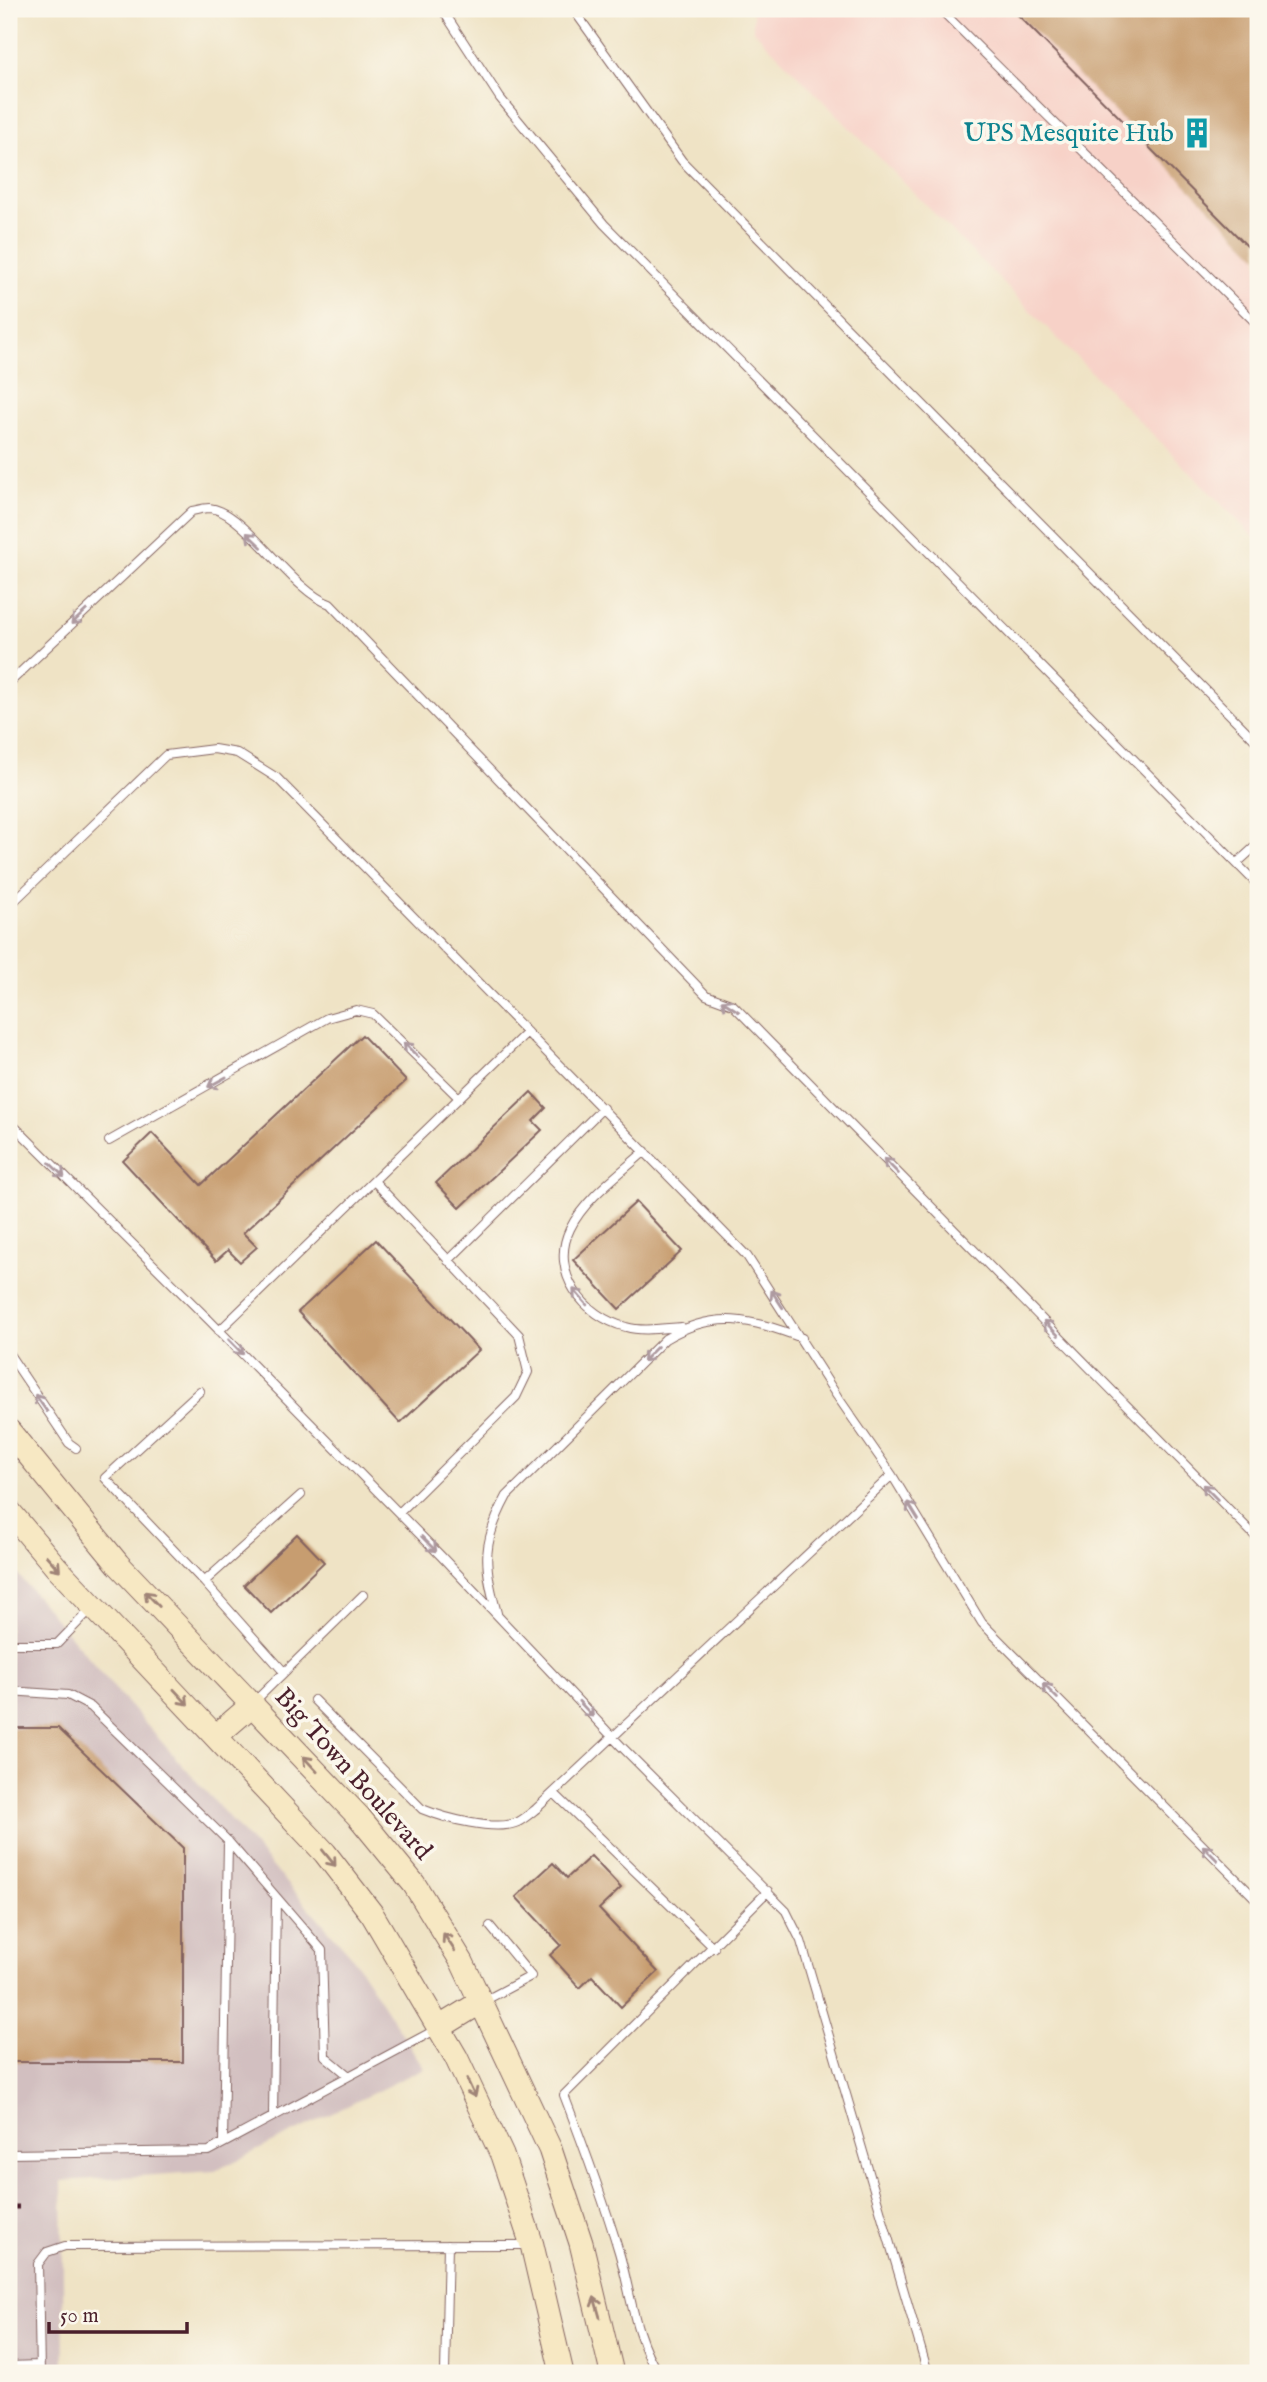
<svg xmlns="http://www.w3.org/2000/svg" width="1267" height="2382" viewBox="0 0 1267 2382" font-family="'IM FELL English',serif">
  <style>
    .built { fill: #f7d1c7 }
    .industrial { fill: #d2bfc0 }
    .building { fill: #c79d70 }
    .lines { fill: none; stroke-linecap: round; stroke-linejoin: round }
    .service-casing { stroke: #846461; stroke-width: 10 }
    .secondary-casing { stroke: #846461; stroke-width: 25 }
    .service { stroke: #fff; stroke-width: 8 }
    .secondary { stroke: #f7e8c3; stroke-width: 23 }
    .rail { stroke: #4a1f2b; stroke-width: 5; stroke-dasharray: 10 5; stroke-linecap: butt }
    .oneway { stroke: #ae9aa0 }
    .oneway2 { stroke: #a08477 }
    .labels { text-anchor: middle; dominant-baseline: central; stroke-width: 7; stroke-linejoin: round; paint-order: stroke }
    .culture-label { font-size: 26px; fill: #0d838f; stroke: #fbf7ec; text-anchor: end }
    .street-label { font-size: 26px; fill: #4a1f2b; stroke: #fbf7ec }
  </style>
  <rect width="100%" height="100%" fill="#fbf7ec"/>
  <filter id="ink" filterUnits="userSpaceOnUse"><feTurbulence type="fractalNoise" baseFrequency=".0143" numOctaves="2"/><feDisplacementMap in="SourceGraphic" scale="14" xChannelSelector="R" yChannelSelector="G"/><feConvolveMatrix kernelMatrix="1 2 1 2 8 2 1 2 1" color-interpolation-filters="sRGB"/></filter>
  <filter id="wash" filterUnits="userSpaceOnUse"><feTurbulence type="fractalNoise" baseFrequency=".00686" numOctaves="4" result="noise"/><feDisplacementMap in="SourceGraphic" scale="28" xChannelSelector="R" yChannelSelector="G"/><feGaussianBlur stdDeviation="1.57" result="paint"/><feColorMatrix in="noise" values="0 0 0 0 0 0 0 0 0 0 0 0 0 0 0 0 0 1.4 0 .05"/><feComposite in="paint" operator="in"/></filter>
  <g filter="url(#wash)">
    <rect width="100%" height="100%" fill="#efe3c5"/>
    <path class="built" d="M753,9H1258V541L753,30Z"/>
    <path class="industrial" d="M9,1564L127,1703L351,1955L424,2068L215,2171L62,2181L64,2373H9Z"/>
    <g id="blocks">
      <path class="building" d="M1012,9H1258V257Z
        M362,1035L406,1081L243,1233L257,1247L240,1262L228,1250L216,1261L123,1161L152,1133L201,1185Z
        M531,1092L546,1108L533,1121L542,1130L460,1208L436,1183Z
        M636,1202L682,1251L619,1309L573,1260Z
        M376,1240L479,1350L400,1423L298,1312Z
        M297,1534L324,1562L271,1613L244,1585Z
        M9,1728H58L183,1848V2062H9Z
        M591,1856L621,1888L599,1909L658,1972L621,2007L592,1976L580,1988L550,1955L561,1945L516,1897L553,1863L567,1878Z"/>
    </g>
  </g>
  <g filter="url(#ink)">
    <use href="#blocks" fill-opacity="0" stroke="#846461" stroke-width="2"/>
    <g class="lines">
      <g class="service-casing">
        <path id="service" d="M442,9L500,98L604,224L1258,885
          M573,9L682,161L1258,743
          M940,9L1258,325
          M9,683L192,511C197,510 204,508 209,508C244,510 291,591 330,604L706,995L733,1005L1258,1539
          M1237,863L1258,844
          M9,906L166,755L214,749L237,753L277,778L747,1256L837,1396L892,1475L982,1623L1258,1901
          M9,1121L210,1321L441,1556L622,1747L786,1911L801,1941L928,2373
          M109,1141L327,1018L356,1010L373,1014L459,1098
          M645,1151C620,1174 585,1198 570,1229C549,1272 584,1317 626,1327C643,1332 664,1328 681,1327
          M374,1181L519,1335L528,1372L516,1397L399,1513
          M448,1261L603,1108
          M219,1331L527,1032
          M9,1354L69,1443L76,1448
          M200,1391L105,1478L204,1582L284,1672
          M204,1582L301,1495
          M497,1613C483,1564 482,1542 507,1496L665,1339C715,1309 751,1319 802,1338
          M9,1644H57L92,1608
          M9,1691L68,1695L91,1707L228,1841L322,1950L325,2056L349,2076
          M314,1700L422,1809C444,1818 495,1832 518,1822C524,1819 531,1813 536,1809L892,1475
          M255,1701L363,1595
          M554,1793L714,1948
          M484,2001L531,1976L490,1926
          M273,2116L276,1897
          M223,2143L228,1841
          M9,2154L209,2151L437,2029
          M9,2366L39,2365
          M40,2373L38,2264L47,2252L65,2246L529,2245
          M445,2373L448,2245
          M658,2373C634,2336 631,2293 619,2252C603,2198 584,2147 564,2095L768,1891"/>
      </g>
      <g class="secondary-casing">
        <path id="secondary" d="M9,1431L118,1564L359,1817L414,1884L462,1962L550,2149L581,2243L612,2373
          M9,1511L56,1567L325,1853L372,1914L456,2057L502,2155L532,2245L562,2373
          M217,1735L253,1704
          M440,2027L481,2002"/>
      </g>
      <use href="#service" class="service"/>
      <use href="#secondary" class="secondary"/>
      <path class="rail" d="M9,2207H22"/>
    </g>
    <defs><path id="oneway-shaft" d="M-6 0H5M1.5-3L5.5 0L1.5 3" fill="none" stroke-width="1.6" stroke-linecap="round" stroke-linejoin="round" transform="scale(1.75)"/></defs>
    <g class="oneway">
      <use href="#oneway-shaft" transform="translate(254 540) rotate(-136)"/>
      <use href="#oneway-shaft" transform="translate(79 617) rotate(137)"/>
      <use href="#oneway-shaft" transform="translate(730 1006) rotate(-147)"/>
      <use href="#oneway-shaft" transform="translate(411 1050) rotate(-135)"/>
      <use href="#oneway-shaft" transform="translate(217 1082) rotate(151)"/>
      <use href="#oneway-shaft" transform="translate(891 1166) rotate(-135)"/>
      <use href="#oneway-shaft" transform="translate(57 1170) rotate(44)"/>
      <use href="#oneway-shaft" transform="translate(580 1297) rotate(-131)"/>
      <use href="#oneway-shaft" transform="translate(777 1299) rotate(-123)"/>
      <use href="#oneway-shaft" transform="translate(1051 1328) rotate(-135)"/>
      <use href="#oneway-shaft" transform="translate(236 1347) rotate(45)"/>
      <use href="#oneway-shaft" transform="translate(650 1354) rotate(135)"/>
      <use href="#oneway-shaft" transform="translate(41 1403) rotate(-125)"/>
      <use href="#oneway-shaft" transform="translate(1210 1492) rotate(-135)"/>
      <use href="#oneway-shaft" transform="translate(913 1511) rotate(-122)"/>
      <use href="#oneway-shaft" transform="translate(429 1544) rotate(45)"/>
      <use href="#oneway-shaft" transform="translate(1050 1691) rotate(-135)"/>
      <use href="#oneway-shaft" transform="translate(586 1709) rotate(47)"/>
      <use href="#oneway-shaft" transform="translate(1210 1853) rotate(-135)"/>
    </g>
    <g class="oneway2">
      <use href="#oneway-shaft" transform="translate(53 1563) rotate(48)"/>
      <use href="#oneway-shaft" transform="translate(152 1599) rotate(-134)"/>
      <use href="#oneway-shaft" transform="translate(181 1697) rotate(47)"/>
      <use href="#oneway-shaft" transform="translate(310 1764) rotate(-133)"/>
      <use href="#oneway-shaft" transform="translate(329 1858) rotate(51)"/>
      <use href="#oneway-shaft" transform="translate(449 1942) rotate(-123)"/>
      <use href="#oneway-shaft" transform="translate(471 2088) rotate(65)"/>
      <use href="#oneway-shaft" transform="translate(597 2307) rotate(-106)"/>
    </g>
  </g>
  <defs>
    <g id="building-bare" transform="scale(2.415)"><path d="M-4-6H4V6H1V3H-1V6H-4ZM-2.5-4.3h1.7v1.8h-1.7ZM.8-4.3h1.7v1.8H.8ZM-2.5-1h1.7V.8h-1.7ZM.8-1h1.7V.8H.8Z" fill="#0f9aa8" stroke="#fbf7ec" stroke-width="2.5" paint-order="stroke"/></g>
  </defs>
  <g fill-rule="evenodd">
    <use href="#building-bare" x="1197" y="133"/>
  </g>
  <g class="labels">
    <g class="culture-label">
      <text x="1174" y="133">UPS Mesquite Hub</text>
    </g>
    <g class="street-label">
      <text transform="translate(353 1774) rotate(48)">Big Town Boulevard</text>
    </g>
  </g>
  <rect width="1267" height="2382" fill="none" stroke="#fbf7ec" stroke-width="35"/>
  <path d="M49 2322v10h138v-10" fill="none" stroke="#4a1f2b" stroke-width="3.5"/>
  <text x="60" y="2322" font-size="21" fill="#4a1f2b" stroke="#fbf7ec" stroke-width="5" paint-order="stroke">50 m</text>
</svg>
